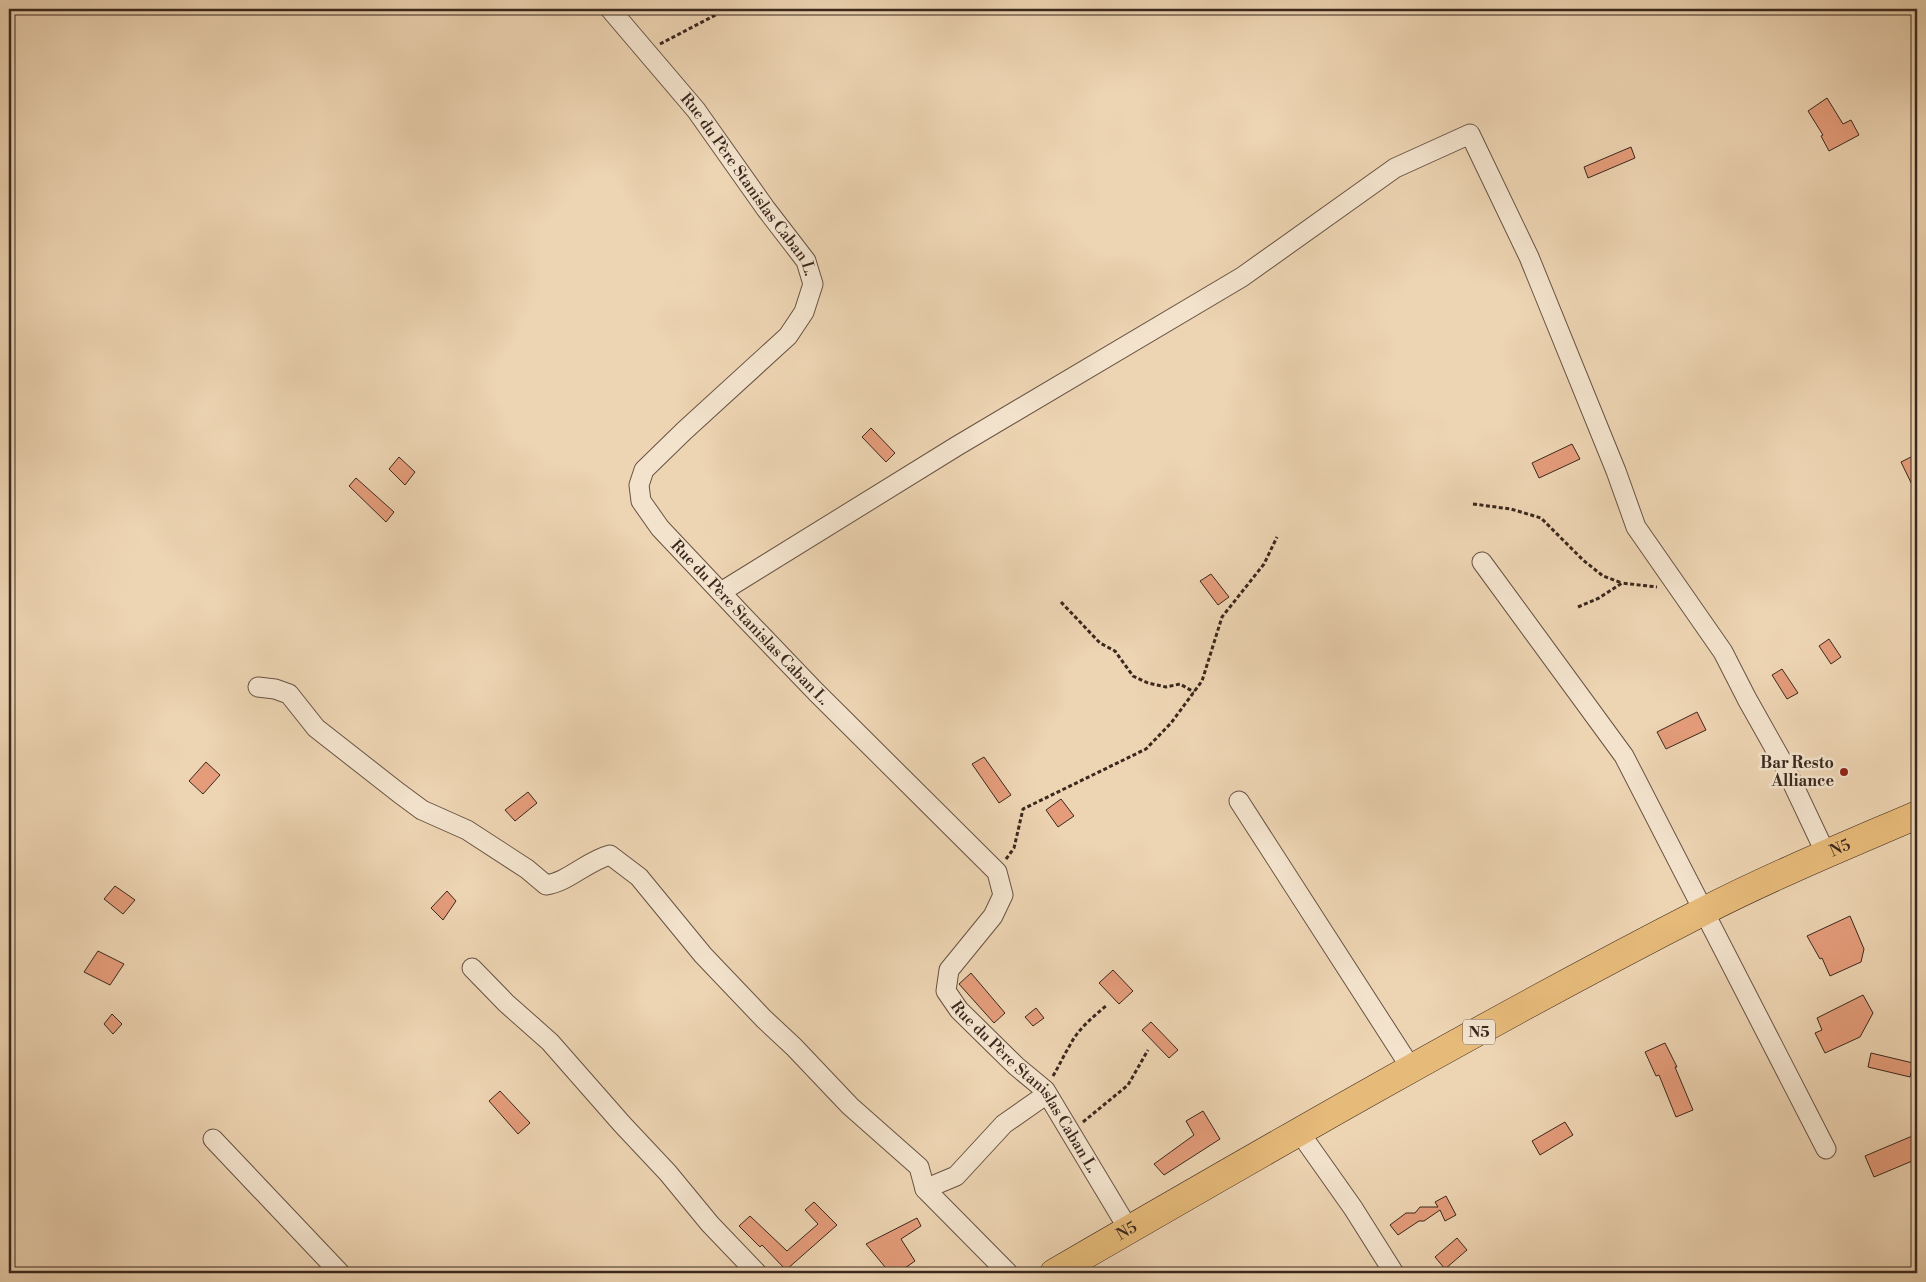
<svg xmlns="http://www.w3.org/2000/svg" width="1926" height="1282" viewBox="0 0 1926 1282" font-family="'Libre Bodoni',serif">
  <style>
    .building { fill: #e49c7a; stroke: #3b281e }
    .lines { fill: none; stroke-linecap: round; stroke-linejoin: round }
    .minor-casing { stroke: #685343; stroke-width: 21 }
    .primary-casing { stroke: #3b281e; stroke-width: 29 }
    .path { stroke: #3b281e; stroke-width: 3; stroke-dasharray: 4 2.5; stroke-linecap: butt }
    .minor { stroke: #f3e3cd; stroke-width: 19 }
    .primary { stroke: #e6ba79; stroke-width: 28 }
    .poi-dot { fill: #8f2418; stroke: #f3e3cd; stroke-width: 2 }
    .labels { text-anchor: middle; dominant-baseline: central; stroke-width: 5; stroke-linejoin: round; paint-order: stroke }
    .shield { fill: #f3e3cd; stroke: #726052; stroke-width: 1 }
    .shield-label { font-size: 15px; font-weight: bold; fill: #3b281e }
    .street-label { font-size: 16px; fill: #3b281e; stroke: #f3e3cd }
    .poi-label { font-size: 16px; font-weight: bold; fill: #3b281e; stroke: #f3e3cd; text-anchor: end }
  </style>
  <rect width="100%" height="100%" fill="#edd4b2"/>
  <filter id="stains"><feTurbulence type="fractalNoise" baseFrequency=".004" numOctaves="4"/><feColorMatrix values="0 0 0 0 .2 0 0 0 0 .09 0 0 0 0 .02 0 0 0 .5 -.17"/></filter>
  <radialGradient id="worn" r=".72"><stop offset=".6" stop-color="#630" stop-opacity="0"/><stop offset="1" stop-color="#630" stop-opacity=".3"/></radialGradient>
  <path class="building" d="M1827,98L1843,124L1851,120L1859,135L1829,151L1821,136L1823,135L1808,111Z
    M1631,147L1635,158L1588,178L1584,167Z
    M871,428L895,453L886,462L862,437Z
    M1572,444L1580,459L1539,478L1532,463Z
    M1917,454V495L1901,462Z
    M399,457L415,472L405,485L389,469Z
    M356,478L394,512L386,522L349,486Z
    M1211,574L1229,597L1218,605L1200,581Z
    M1829,639L1841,657L1831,664L1819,646Z
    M1782,669L1798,693L1787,699L1772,675Z
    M1697,712L1706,730L1666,749L1657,732Z
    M984,757L1011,795L999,803L972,764Z
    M206,762L220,775L203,794L189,781Z
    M528,792L537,803L515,821L505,810Z
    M1061,799L1074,816L1058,827L1046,810Z
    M115,886L135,900L123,914L104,899Z
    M447,891L456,901L443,920L431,908Z
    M1850,916L1864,949L1861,962L1830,976L1822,958L1820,959L1807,936Z
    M98,951L124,964L110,985L84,972Z
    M1113,970L1133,991L1119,1004L1099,983Z
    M971,973L1005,1013L994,1023L959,984Z
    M1863,995L1873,1013L1860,1037L1825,1053L1815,1033L1822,1030L1817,1018Z
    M1036,1008L1044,1018L1033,1026L1025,1017Z
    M112,1014L122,1024L113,1034L104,1024Z
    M1151,1022L1178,1050L1169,1058L1142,1030Z
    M1665,1043L1677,1067H1675L1693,1110L1676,1117L1659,1075L1656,1076L1645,1052Z
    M1871,1053L1913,1063L1910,1077L1868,1067Z
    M500,1091L530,1123L518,1134L489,1101Z
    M1203,1111L1220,1139L1164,1175L1154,1164L1194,1135L1186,1121Z
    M1565,1122L1573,1135L1540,1155L1532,1141Z
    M1917,1134V1159L1874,1177L1865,1156Z
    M1446,1196L1456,1215L1445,1221L1440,1210L1424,1221H1419L1398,1235L1390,1225L1406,1213H1415L1420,1207H1438L1435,1202Z
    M814,1202L837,1225L786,1270L762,1245L760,1247L739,1226L750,1216L787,1251L818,1224L805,1210Z
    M917,1218L921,1226L901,1239L915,1261L898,1273H890L866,1244Z
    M1457,1238L1467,1250L1445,1269L1435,1257Z"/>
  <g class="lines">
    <g class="minor-casing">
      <g id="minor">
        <path id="s1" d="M610,9L696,110L766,209L806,261L813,284L804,312L788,336L684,431L644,470L639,485L641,501L660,528L743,616L816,692L997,872L1003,895L993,916L949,970L946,991L959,1010L1016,1066L1045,1090L1129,1230"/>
        <path d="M1482,562L1624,756L1826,1149"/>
        <path d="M721,592L957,446L1242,277L1395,168L1470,134L1529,257L1616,471L1636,527L1723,652L1747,699L1783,763L1826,854"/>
        <path d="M258,687L275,689L289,694L316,728L399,793L422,810L467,830L527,869L546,885C568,882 587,861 610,855L639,877L703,955L764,1019L794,1047L850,1106L919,1167L925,1189L1008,1273"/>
        <path d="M1239,801L1411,1068"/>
        <path d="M472,968L506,1003L550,1042L622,1124L668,1173L710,1224L757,1273"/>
        <path d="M1300,1133L1353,1208L1394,1273"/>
        <path d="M213,1139L340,1273"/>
        <path d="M925,1189L956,1176L1004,1124L1047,1094"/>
      </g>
    </g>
    <g class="primary-casing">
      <g id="primary">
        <path id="s2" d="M1054,1273C1268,1149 1482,1025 1702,912C1772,876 1845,846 1917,815"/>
      </g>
    </g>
    <path class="path" d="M660,44L727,9
      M1473,504L1511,509L1541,518L1583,560L1603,576L1622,583
      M1061,602L1100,643L1115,651L1133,676L1148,683L1166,687L1180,684L1194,692
      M1578,607L1599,598L1622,583L1657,587
      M1006,859L1014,848L1023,809L1146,749L1171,723L1202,681L1222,617L1264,564L1277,537
      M1053,1076C1059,1066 1064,1055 1070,1045C1078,1029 1093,1017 1107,1005
      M1083,1122L1128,1085L1148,1050"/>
    <use href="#minor" class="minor"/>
    <use href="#primary" class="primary"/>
  </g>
  <circle class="poi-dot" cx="1844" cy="772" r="5"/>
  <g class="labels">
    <rect class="shield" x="1463" y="1019.5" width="32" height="25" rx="4"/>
    <g class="shield-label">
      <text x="1479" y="1032">N5</text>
    </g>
    <g class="street-label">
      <text stroke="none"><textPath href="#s1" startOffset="224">Rue du Père Stanislas Caban L.</textPath></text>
      <text stroke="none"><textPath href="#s1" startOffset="794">Rue du Père Stanislas Caban L.</textPath></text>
      <text stroke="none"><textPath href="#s2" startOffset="894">N5</textPath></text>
      <text stroke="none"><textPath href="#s1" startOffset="1408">Rue du Père Stanislas Caban L.</textPath></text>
      <text stroke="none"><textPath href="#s2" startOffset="84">N5</textPath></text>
    </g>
    <g class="poi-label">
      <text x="1834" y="763">Bar Resto<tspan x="1834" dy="18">Alliance</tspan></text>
    </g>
  </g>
  <rect width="1926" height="1282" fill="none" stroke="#edd4b2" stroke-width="30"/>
  <rect x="10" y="10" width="1906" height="1262" fill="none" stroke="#3b281e" stroke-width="2.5"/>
  <rect x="15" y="15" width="1896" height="1252" fill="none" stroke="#3b281e"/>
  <rect width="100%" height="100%" filter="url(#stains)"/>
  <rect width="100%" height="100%" fill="url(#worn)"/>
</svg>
